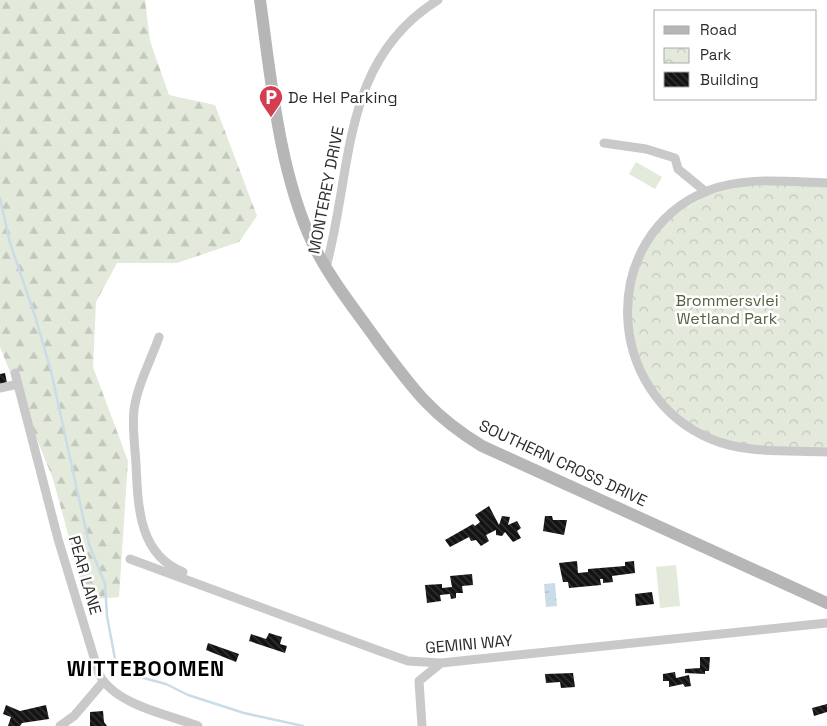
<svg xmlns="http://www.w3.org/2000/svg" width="827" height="726" viewBox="0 0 827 726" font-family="'Space Grotesk',sans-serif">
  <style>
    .forest { fill: url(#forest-firs) }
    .park { fill: url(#park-crowns) }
    .pitch { fill: #e3e9db }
    .water { fill: url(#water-ripples) }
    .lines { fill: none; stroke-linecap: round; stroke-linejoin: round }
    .stream { stroke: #c9dce7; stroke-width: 2.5 }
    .building { fill: url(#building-back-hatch) }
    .street { stroke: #c9c9c9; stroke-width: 9 }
    .secondary { stroke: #b6b6b6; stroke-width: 12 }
    .labels { text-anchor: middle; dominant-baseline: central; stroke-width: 5; stroke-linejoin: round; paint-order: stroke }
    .poi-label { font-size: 16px; fill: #2c2c2c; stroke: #fff; text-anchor: start }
    .street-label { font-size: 16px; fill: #2c2c2c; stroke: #fff }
    .park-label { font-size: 16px; fill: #51633f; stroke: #fff }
    .district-label { font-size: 21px; font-weight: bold; letter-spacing: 1px; fill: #000; stroke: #fff }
  </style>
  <defs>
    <pattern id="forest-firs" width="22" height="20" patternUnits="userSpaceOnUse" patternTransform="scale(1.25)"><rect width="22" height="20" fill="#e3e9db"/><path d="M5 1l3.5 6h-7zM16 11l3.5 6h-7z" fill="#c3c8bc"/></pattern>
    <pattern id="park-crowns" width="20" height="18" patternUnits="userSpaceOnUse" patternTransform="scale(1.25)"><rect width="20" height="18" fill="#e3e9db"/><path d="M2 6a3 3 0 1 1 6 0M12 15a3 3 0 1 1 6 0" fill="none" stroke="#c3c8bc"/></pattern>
    <pattern id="water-ripples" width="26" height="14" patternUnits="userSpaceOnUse" patternTransform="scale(1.25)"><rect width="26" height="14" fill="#c9dce7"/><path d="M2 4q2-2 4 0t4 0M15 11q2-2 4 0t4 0" fill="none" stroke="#adbdc6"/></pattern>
    <pattern id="building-back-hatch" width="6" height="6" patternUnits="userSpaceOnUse" patternTransform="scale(1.25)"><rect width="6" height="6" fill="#131313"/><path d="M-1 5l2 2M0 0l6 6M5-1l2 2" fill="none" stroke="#363636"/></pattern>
  </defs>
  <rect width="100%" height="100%" fill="#fff"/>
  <path class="forest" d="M0,0H145L150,41L169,95L215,105L257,216L239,242L177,263H117L96,302L93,367L128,461L119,597L86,600L53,479L0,347Z"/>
  <path class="park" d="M827,183V452L727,444L669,412L633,352L630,283L660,224L720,187Z"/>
  <path class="pitch" d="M636,162L662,177L655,189L629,174Z
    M676,565L680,606L660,608L656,567Z"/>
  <path class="water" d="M555,583L557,606L546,607L544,584Z"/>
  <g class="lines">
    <path class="stream" d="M0,198L10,243L35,316L51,371L89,544L105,584L107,616L115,659L140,677L166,684L188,695L244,713L303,726"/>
  </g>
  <path class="building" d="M5,373L7,383L0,385V374Z
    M489,506L499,525L502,516L510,517L508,525L517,521L521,528L517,531L521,538L513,542L505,532L502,536L496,535V530L486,535L489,541L481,546L476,540L471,541L469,537L450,547L445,540L473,524L475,526L480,522L475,515Z
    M545,516H552L553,520H567L564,535L543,531Z
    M577,561L578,573L588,572V569L625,566V562L634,561L635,573L612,576L613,582L603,583V579H600L601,585L569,588L568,582H563L559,563Z
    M472,574L473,585L462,586L463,593H456V598L451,599L450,594L440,595L441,601L427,603L425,585L442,584V588L452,587L450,576Z
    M652,592L654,604L636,606L635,594Z
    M269,633L282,637L280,644L287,646L285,653L249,641L251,634L266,639Z
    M208,643L239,654L236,662L206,650Z
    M700,657H710L709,671H705V674L685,673V669L700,668Z
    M675,672L676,678L689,675L691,686L685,687L683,684L669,687V681H663V674Z
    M573,673L575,687L561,688L560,682L546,683L545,674Z
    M827,704V712L814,716L812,708Z
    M6,705L20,711L46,705L49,719L22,723L20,726H8L11,717L3,714Z
    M103,711L104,722L107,726H90V712Z"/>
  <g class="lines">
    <path class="street" d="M604,143L646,149L675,158L678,169L706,192
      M827,183C788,182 744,176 707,191C597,237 604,394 711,439C746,454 789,450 827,452
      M326,267C353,169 340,61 438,0
      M159,337C151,360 137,386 134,410C132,428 135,446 136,464C138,505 138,554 183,572
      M15,373L58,539L99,674C115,705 167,714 198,726
      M0,388L18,384
      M130,559L377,650L408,661L441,663L827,623
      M60,726L74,716L103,682
      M422,726L419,681L441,663"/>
    <path class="secondary" d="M260,0C271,79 279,172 313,244C330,279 356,311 378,342C412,388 432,416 482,446L827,603"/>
  </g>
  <defs>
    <g id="parking-pin" transform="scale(1.25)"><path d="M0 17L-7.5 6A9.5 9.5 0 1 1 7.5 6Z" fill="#d33f50" stroke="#fff"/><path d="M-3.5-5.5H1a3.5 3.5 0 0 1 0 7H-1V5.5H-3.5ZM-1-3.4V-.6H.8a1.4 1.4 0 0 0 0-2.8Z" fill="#fff"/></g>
  </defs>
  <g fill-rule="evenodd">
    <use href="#parking-pin" x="271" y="97"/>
  </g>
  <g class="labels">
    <g class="poi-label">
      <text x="288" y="97">De Hel Parking</text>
    </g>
    <g class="street-label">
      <text transform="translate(326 190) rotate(-79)">MONTEREY DRIVE</text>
      <text transform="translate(563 463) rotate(25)">SOUTHERN CROSS DRIVE</text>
      <text transform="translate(85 575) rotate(74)">PEAR LANE</text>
      <text transform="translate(469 644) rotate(-5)">GEMINI WAY</text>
    </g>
    <g class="park-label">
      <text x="727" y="300">Brommersvlei<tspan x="727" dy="18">Wetland Park</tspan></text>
    </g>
    <g class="district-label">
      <text x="146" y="668">WITTEBOOMEN</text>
    </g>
  </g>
  <rect x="654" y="10" width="162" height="90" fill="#ffffff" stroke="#ababab"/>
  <rect x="664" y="26" width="25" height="8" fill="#b6b6b6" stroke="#ababab"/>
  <text x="700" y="35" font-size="15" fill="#2c2c2c">Road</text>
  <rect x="664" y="48" width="25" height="15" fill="url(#park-crowns)" stroke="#ababab"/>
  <text x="700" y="60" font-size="15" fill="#2c2c2c">Park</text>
  <rect x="664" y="72" width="25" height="15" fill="url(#building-back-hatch)" stroke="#ababab"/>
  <text x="700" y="85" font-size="15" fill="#2c2c2c">Building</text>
</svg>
